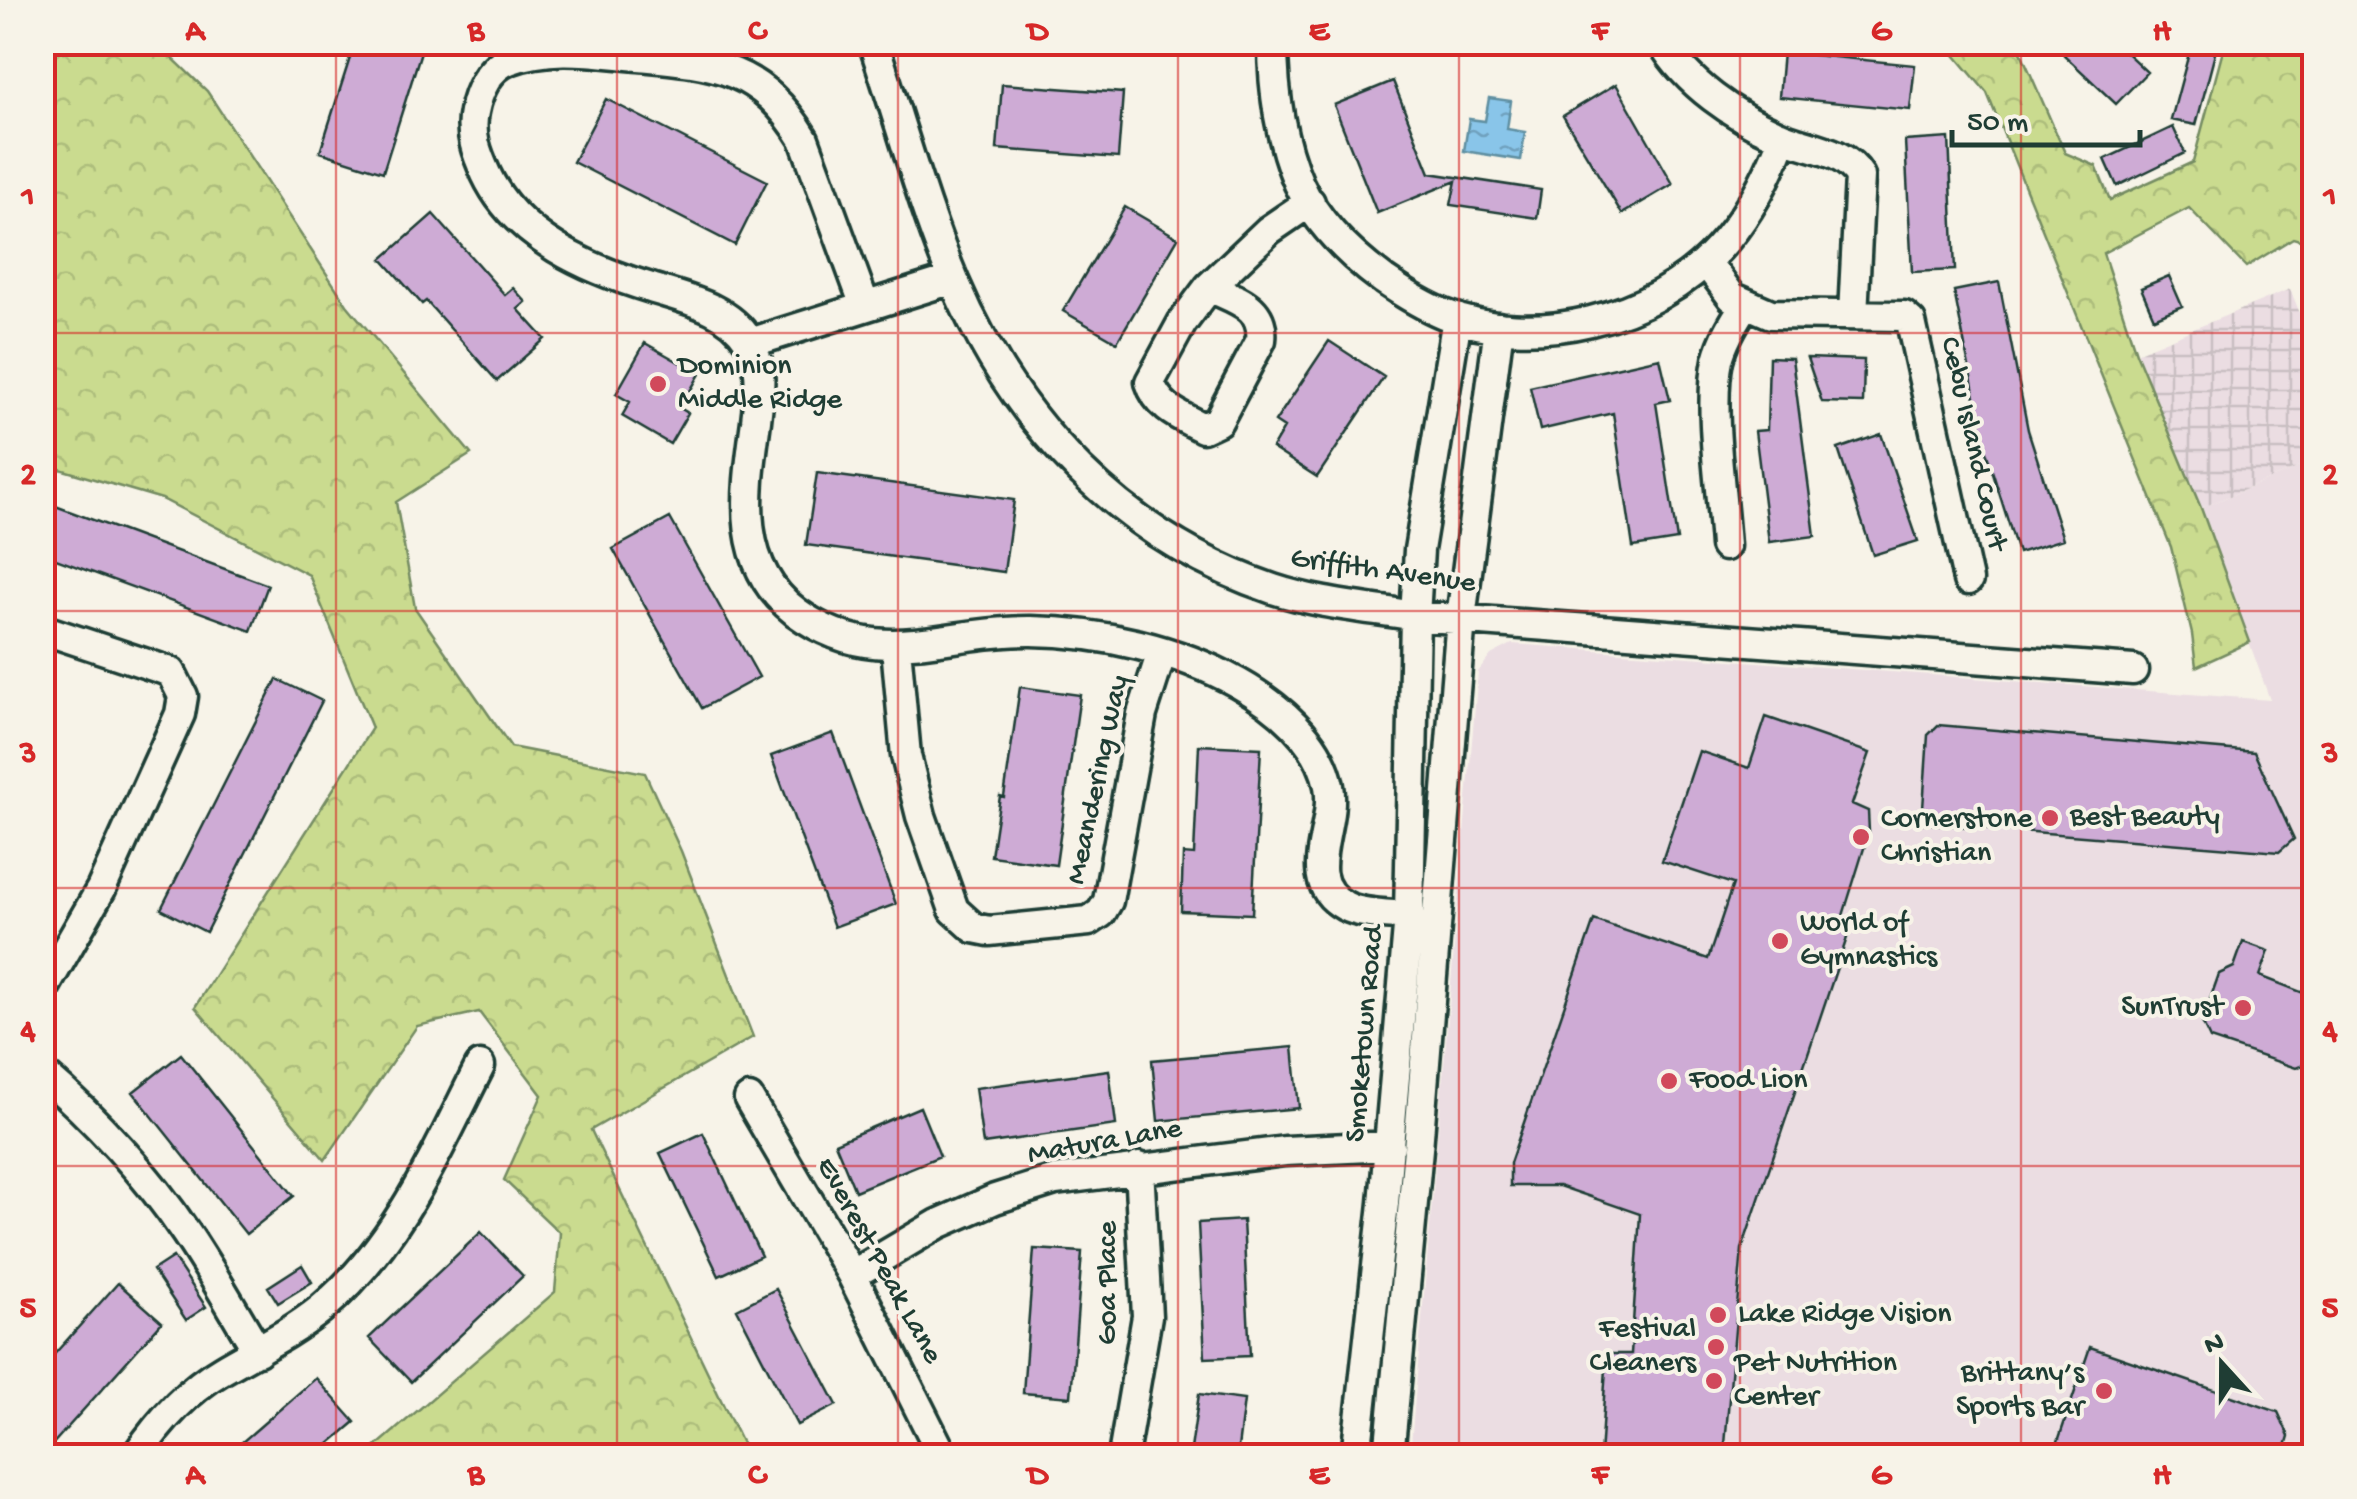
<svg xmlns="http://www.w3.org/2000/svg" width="2357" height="1499" viewBox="0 0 2357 1499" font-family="'Gochi Hand',sans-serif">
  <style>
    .built { fill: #ebdde2 }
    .industrial { fill: url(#industrial-grid) }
    .forest { fill: url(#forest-crowns); stroke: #748c62; stroke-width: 2.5 }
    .water { fill: url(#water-ripples); stroke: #5f8fa1; stroke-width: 2.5 }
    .building { fill: #ceabd5; stroke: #1f3d34; stroke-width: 2.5 }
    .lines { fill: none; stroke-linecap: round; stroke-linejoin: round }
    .minor-casing { stroke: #1f3d34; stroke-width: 35 }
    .minor { stroke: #f7f3e8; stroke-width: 28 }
    .grid { fill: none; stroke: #d62828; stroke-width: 2.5; stroke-opacity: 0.55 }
    .poi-dot { fill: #d1495b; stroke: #f7f3e8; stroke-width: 4 }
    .labels { text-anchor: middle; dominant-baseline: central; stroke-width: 8; stroke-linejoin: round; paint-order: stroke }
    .poi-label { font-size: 30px; fill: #1f3d34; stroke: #f7f3e8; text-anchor: start }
    .street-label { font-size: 30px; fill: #1f3d34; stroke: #f7f3e8 }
    .neatline { fill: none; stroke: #d62828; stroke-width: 4 }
    .grid-label { font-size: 32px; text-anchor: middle; font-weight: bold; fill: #d62828 }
  </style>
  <defs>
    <pattern id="industrial-grid" width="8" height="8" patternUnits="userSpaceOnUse" patternTransform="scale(2.5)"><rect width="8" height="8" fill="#ebdde2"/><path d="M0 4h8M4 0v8" fill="none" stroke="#c9bfc2"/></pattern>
    <pattern id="forest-crowns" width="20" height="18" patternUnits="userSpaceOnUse" patternTransform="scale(2.5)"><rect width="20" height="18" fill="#cadb8f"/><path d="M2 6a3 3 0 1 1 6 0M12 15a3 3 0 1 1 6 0" fill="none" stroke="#adbd7c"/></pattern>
    <pattern id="water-ripples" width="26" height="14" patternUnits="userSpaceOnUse" patternTransform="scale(2.5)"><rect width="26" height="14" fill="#89c5e9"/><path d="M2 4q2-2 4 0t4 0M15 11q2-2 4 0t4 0" fill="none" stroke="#6fa1be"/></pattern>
  </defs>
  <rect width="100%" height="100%" fill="#f7f3e8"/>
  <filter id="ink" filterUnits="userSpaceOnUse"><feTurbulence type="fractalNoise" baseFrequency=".01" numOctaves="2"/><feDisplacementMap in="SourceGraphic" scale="20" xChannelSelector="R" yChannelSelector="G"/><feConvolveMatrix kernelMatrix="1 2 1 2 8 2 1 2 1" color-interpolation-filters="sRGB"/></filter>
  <g filter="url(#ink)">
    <path class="built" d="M2314,461V1456H1410L1478,672L1491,655L1512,644L2270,700L2201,508Z"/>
    <path class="industrial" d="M2290,289L2314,347V461L2201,508L2136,353Z"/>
    <path class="forest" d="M42,43H157L207,91L347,305L471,454L396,502L415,608L511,747L645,773L681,851L753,1037L591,1130L748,1456H625L609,1448L600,1456H365L555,1292L560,1233L504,1180L542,1095L479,1012L417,1026L325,1160L195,1007L372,728L309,575L162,499L43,464Z
      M1945,43H2017L2065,153L2096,166L2110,200L2193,162L2225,43H2314V244L2293,238L2246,267L2189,208L2103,253L2136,353L2201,508L2250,642L2196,667L2192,634L2171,547L1987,93Z"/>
    <path class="water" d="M1489,98L1511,101L1507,129L1525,132L1521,160L1464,151L1469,119L1485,121Z"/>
    <path class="building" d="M355,42H424L383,172L320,152Z
      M2075,42H2115L2147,72L2116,104L2064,55Z
      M2192,42H2218L2196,125L2171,120Z
      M1783,52L1915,65L1910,110L1779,97Z
      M1393,81L1430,173L1541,190L1537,218L1451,205L1456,181L1377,213L1334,105Z
      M1002,84L1123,93L1118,158L997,149Z
      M1616,84L1673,184L1622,214L1563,116Z
      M606,99L767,181L735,245L573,162Z
      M2173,127L2185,153L2117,186L2105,159Z
      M1949,138L1955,270L1912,272L1905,141Z
      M1125,207L1178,238L1117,342L1063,311Z
      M433,214L505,295L513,288L526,302L518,309L545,339L497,381L426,301L422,304L382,259Z
      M2169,276L2182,306L2154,318L2141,288Z
      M1999,282L2028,430L2063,539L2018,553L1985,448L1954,291Z
      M1329,341L1384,377L1317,477L1272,448L1284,428L1275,422Z
      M645,343L700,374L680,408L688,413L670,444L622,416L630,402L616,394Z
      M1769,357L1792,358L1815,536L1769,542L1755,431L1767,430Z
      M1660,358L1670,400L1656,403L1677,540L1633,547L1613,413L1540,430L1530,387Z
      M1807,358L1864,360L1863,403L1822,402Z
      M1881,434L1918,541L1873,555L1838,449Z
      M817,473L1014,500L1004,572L806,545Z
      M42,501L268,585L251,631L42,554Z
      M670,518L759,677L702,708L613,549Z
      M277,679L322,701L206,932L161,909Z
      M1020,687L1080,695L1056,865L991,856L1000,796L1004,797Z
      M1766,717L1870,753L1852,804L1868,811L1869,832L1842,919L1852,923L1742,1249L1724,1456H1600L1607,1354H1631L1640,1214L1559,1186H1510V1163L1594,920L1708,959L1733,884L1662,861L1699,751L1749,768Z
      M1938,725L2254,752L2294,839L2279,852L1922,823L1928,735Z
      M833,733L896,904L834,927L771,756Z
      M1199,745L1261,748L1252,914L1181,911L1183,854L1194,855Z
      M2243,942L2269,951L2260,976L2314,997V1053L2311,1062L2296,1068L2210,1039L2202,1022L2219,974L2234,967Z
      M1293,1047L1299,1108L1158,1121L1152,1060Z
      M181,1054L294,1196L246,1234L133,1092Z
      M1109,1070L1116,1125L983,1144L975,1088Z
      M920,1107L940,1156L855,1191L835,1143Z
      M703,1133L761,1256L719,1276L660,1153Z
      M1243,1220L1250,1356L1205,1358L1198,1223Z
      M481,1232L523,1276L411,1382L369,1338Z
      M1034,1249L1082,1252L1071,1397L1023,1393Z
      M173,1257L206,1307L186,1320L153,1270Z
      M302,1265L312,1282L278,1303L268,1287Z
      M118,1283L162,1322L42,1456V1368Z
      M776,1289L837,1405L797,1425L737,1309Z
      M2090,1347L2278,1412L2289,1436L2283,1456H2053Z
      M316,1378L355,1422L315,1456H226Z
      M1199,1394L1244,1400L1237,1456H1190Z"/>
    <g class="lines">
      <g class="minor-casing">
        <path id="minor" d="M873,42C900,121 922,205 954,281C1015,425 1123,538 1273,589C1318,604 1368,608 1415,616L2133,670
          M1273,42C1273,90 1280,140 1299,184C1317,223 1350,255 1384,280C1403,293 1422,305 1444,314C1532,349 1654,320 1718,249C1747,218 1768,177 1783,138
          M1662,42C1687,84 1734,116 1778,135C1806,148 1843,148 1860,176L1853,315
          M1706,262L1732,297L1771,314L1904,316L1911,322L1968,580
          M1209,287C1236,300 1265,306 1261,340L1218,421L1203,428C1180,416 1158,408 1150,382L1182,323Z
          M1209,287L1269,230L1310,202
          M865,306L804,139C761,68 717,63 639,56C594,52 552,44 509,60C489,67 478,91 474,112C469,134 477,154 486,174C516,238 588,269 651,288C685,299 728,307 748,340C765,367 759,392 756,421C747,489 733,564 796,612C876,671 943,630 1031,631C1101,632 1177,649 1238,683C1277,705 1320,740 1329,786C1337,828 1297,880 1345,906C1362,915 1390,914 1409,916
          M750,343L953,279
          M1725,546C1722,494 1708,408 1718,360C1723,340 1734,322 1745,305
          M42,629L171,672L183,696L180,714L101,889L42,992
          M896,647L906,756L921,816L954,910L974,928L989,931L1089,921L1101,913L1108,901L1142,714L1162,652
          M42,1073C94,1117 149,1177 186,1233C212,1271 234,1312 258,1351
          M749,1099L852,1275L943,1456
          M852,1275L938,1224L995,1199L1055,1180L1285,1151L1390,1146
          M136,1456C159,1422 186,1391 222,1370C256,1350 290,1334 321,1309C397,1246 436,1153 480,1066
          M1123,1456L1147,1316L1139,1167
          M1356,1456L1384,1203L1409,916L1415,616L1419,550L1457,318
          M1389,1456L1418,1149L1461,618L1499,327"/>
      </g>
      <use href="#minor" class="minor"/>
    </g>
  </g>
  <path class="grid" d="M336,42V1456M617,42V1456M898,42V1456M1178,42V1456M1459,42V1456M1740,42V1456M2021,42V1456M42,333H2314M42,611H2314M42,888H2314M42,1166H2314"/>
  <g class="poi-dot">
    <circle cx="658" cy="384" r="10"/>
    <circle cx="2050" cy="818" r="10"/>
    <circle cx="1861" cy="837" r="10"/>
    <circle cx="1780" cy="941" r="10"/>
    <circle cx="2243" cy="1008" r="10"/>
    <circle cx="1669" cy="1081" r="10"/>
    <circle cx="1718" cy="1315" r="10"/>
    <circle cx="1716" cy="1347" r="10"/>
    <circle cx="1714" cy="1381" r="10"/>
    <circle cx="2104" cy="1391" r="10"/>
  </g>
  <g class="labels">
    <g class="poi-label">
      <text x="678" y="367">Dominion<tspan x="678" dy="34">Middle Ridge</tspan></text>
      <text x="2070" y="818">Best Beauty</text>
      <text x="1881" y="820">Cornerstone<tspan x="1881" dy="34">Christian</tspan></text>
      <text x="1800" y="924">World of<tspan x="1800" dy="34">Gymnastics</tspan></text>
      <text x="2223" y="1008" text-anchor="end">SunTrust</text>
      <text x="1689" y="1081">Food Lion</text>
      <text x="1738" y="1315">Lake Ridge Vision</text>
      <text x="1696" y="1330" text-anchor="end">Festival<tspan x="1696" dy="34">Cleaners</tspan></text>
      <text x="1734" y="1364">Pet Nutrition<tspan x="1734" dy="34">Center</tspan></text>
      <text x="2084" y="1374" text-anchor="end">Brittany’s<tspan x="2084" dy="34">Sports Bar</tspan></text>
    </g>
    <g class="street-label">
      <text transform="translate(1972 444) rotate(77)">Cebu Island Court</text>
      <text transform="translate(1383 572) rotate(8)">Griffith Avenue</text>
      <text transform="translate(1099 780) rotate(-78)">Meandering Way</text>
      <text transform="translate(1366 1034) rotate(-85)">Smoketown Road</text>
      <text transform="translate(1105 1143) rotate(-10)">Matura Lane</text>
      <text transform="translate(878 1261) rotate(61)">Everest Peak Lane</text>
      <text transform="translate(1109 1283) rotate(-90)">Goa Place</text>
    </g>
  </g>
  <rect width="2357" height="1499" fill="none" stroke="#f7f3e8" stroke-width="110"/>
  <g transform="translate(2222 1364) rotate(339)" stroke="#f7f3e8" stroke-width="8" paint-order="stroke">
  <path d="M0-8L18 38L0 25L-18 38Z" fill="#1f3d34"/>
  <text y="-15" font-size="28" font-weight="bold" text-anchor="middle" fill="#1f3d34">N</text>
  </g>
  <path d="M1952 130v15h188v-15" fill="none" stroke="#1f3d34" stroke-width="5"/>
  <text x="1967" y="130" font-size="30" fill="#1f3d34" stroke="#f7f3e8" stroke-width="8" paint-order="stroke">50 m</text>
  <rect x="55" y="55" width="2247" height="1389" class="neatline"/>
  <g class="grid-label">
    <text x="195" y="39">A</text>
    <text x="476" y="39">B</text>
    <text x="757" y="39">C</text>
    <text x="1038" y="39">D</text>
    <text x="1319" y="39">E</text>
    <text x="1600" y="39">F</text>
    <text x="1881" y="39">G</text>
    <text x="2162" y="39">H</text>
    <text x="28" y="205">1</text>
    <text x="2330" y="205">1</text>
    <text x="28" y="483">2</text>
    <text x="2330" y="483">2</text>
    <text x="28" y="761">3</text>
    <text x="2330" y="761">3</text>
    <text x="28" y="1039">4</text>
    <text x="2330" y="1039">4</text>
    <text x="28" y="1316">5</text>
    <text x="2330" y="1316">5</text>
    <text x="195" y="1483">A</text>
    <text x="476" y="1483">B</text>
    <text x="757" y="1483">C</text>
    <text x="1038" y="1483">D</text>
    <text x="1319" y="1483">E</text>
    <text x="1600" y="1483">F</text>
    <text x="1881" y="1483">G</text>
    <text x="2162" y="1483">H</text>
  </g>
</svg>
